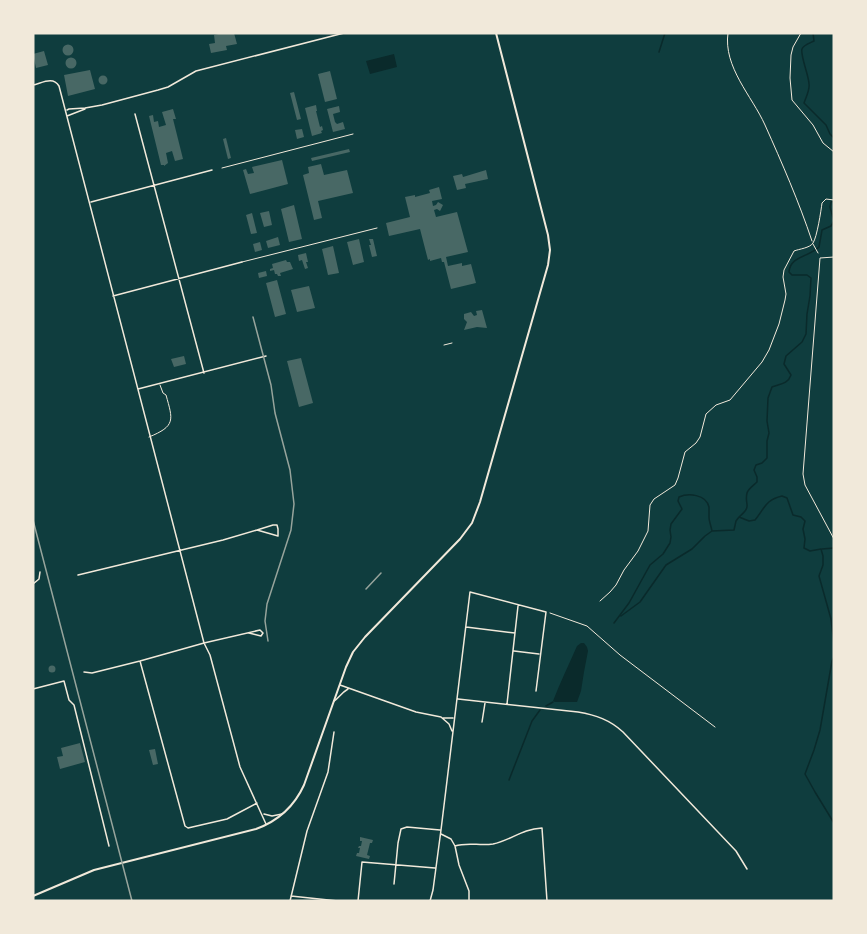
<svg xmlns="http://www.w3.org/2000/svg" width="867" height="934" viewBox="0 0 867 934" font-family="Figtree,sans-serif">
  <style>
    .water { fill: #0a2a2b }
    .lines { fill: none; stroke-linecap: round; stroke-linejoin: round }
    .stream { stroke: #0a2a2b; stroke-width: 1.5 }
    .building { fill: #486865 }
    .path { stroke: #f1e9da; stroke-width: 1 }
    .service { stroke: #f1e9da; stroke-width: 1 }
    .minor { stroke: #f1e9da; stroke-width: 1.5 }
    .secondary { stroke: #f1e9da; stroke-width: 2 }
    .rail { stroke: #97a49c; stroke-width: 1.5 }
  </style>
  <rect width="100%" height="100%" fill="#0f3d3e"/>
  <path class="water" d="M394,54L397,67L370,74L366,61Z
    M581,643H584L587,647L588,651L584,672L581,691L577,702H555L553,701C560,683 569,664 577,646Z"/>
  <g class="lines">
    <path class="stream" d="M813,33L814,41C810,43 803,45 802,49C800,55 809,76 809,84C810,90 806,97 804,103L826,125L830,134L834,138
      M659,52L665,33
      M834,201L831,202L830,207L834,221L831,226L822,230L819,247C809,257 790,256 789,272L792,275H807L811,278L810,296L807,314L806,334L802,342L786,356L784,364L791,375C788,384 780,384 772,387L768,398L767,421L769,433L767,441V458L762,463L756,465L754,470L757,477V482C754,485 748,489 747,493C744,506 753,505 739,517L749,521L755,520C765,508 765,500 782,496L787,498L793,515L801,517L805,521L803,529L805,539L804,548L810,551L821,549L823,556V565L819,576L831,619L834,644
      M822,549L834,548
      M621,616L640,602L666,565L692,549L705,536L712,531
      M614,623L629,603L650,565L663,554L670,543L671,537L670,530L671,524L682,509L678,501L679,497C688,493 706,494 709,507C709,507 709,516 709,517C709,521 711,526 712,531L734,530L736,521L739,517
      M834,657L832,661L820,730L814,750L805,774L815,792L834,823
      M546,706L553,702
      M509,780L532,721L540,710"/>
  </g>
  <path class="building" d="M223,33H234L237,44L226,46L227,50L211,53L209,44L215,43L214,35Z
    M62.5 50a5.5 5.5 0 1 1 11 0a5.5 5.5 0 1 1-11 0Z
    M44,51L48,65L36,68L33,54Z
    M65.5 63a5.5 5.5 0 1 1 11 0a5.5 5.5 0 1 1-11 0Z
    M90,70L95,89L68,96L64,75Z
    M330,71L337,99L325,102L318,74Z
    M98.5 80a4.5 4.5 0 1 1 9 0a4.5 4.5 0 1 1-9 0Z
    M294,92L301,119L297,120L290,93Z
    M316,105L317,111H316L320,127L322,126L323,130L321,131L322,133L312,136L305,108Z
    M339,106L340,112L333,114L335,122L337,124L343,122L345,129L333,132L327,109Z
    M173,109L176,119H173L183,159L175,161L172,151L166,153L168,163L164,166V165H161L149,116L153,115L154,122L158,121L159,127L166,125L162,112Z
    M302,129L304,137L297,139L295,130Z
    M226,138L231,158L228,159L223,139Z
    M349,149L350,152L312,161L311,158Z
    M282,160L288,184L250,194L243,170L246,169L248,174L254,173L252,167Z
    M321,164L324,175L347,170L353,193L318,201L322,218L314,220L303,175L309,173L308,167Z
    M486,170L488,179L465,184L466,188L457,190L453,176L462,174L463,177Z
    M439,187L442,199L432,201L433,206L436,205L438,202L443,205L440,211L437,209L434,210L436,217L457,212L468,252L446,257L448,266L462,263V266L471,264L476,283L451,289L444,262H442L441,258L430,261V259L428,260L420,229L389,236L386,223L410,217L405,197L415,195V197L430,193L429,190Z
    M294,205L302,239L289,242L281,209Z
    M269,211L272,225L264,227L260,213Z
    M252,213L257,233L251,234L246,215Z
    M278,237L280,245L268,248L266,241Z
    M359,239L364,262L353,265L347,242Z
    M369,239H373L377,256L372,257L369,245H371Z
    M260,242L262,250L255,252L253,244Z
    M333,246L339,273L328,275L322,249Z
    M306,253L308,262H306L308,268L305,269L302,260L299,261L298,255Z
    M286,260L287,262H290L293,269L280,273L281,276H278L277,274H275L274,270L270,271V269L273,268L272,264Z
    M266,271L267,276L259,278L258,273Z
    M277,280L286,314L275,317L266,283Z
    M309,286L315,308L297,312L291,290Z
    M482,310L487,328L477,327L464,330L467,322L464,319V314L471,312L474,316L477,315L476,311Z
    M184,356L186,364L174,367L171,359Z
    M301,358L313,403L299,407L287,361Z
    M48.5 669a3.5 3.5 0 1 1 7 0a3.5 3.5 0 1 1-7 0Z
    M80,743L85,762L60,769L57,757L63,756L61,748Z
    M155,749L158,764L153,765L149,750Z
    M360,837L373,840L372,843H370L367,855L370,856L369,859L356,856L357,853H359L360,848H358L359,846H361L362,841H360Z"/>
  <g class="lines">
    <path class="path" d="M728,33C723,67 752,96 765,125C782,163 799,202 812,241
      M801,33L793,47L791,55L790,78L792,100L813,125L823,143L834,152
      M813,244L818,253
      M834,257L820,258L803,474L805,485L834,539
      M600,601L610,592L616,585L624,570L638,551L648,531L650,505L654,499L675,485L678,478L685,452L696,443L700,437L706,414L716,405L730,400L762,362L769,350L779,324L785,300L786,294L783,277L784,270L794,251C799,249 810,248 813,243C817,237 821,211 822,203L826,199L834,200
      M550,613L587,626L620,655L715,727"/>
    <path class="service" d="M222,168L353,134
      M242,262L377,228
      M444,345L452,343
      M149,437C176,426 173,420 166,395L163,393L160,385"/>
    <path class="minor" d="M33,85C42,83 53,76 59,86L204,643L210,655L240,767L266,824
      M67,110L69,109L85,108L102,105L158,90L168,87L196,71L344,33
      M135,114L204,373
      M67,116L85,109
      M91,202L212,170
      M113,296L242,262
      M138,389L266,356
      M78,575L223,540L257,530L278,536V529L277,525H273L257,530
      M33,584L39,579L40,572
      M466,627L515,633
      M514,651L539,654
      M140,661L185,826L188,828L227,819L257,803
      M84,672L92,673L140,661L204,643L260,630L263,633L261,636L249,633
      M340,685L416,712L441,717L449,724L452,731
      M33,689L64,681L69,700L74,705L109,846
      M458,699L578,712C596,715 610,720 623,732L736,851L747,869
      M334,701C339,698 341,693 348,689
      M507,704L518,606
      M443,718H453
      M482,722L485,703
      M264,814L272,816L282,814
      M441,834L451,839L455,846L459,865L469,891V901
      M455,846C467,842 480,846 493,844C512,840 521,829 542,828L547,901
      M394,884L398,843L401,829L407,827L440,830
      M291,896L338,901
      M155,901H157
      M290,901L307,831L328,772L334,732
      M358,901L362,862L435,868
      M430,901L433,890L441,830L470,592L546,612L536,691"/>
    <path class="secondary" d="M33,896L94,870L256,829C278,821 294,807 304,785L346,667L353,652L365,637L460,539L472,523L480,502L548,265L550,250L548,235L496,33"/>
    <path class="rail" d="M253,317L271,385L275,413L290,470L294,504L291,530L267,604L265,621L268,641
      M33,520L132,901
      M366,589L381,573"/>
  </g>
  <rect width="867" height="934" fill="none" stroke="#f1e9da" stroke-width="69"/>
</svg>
